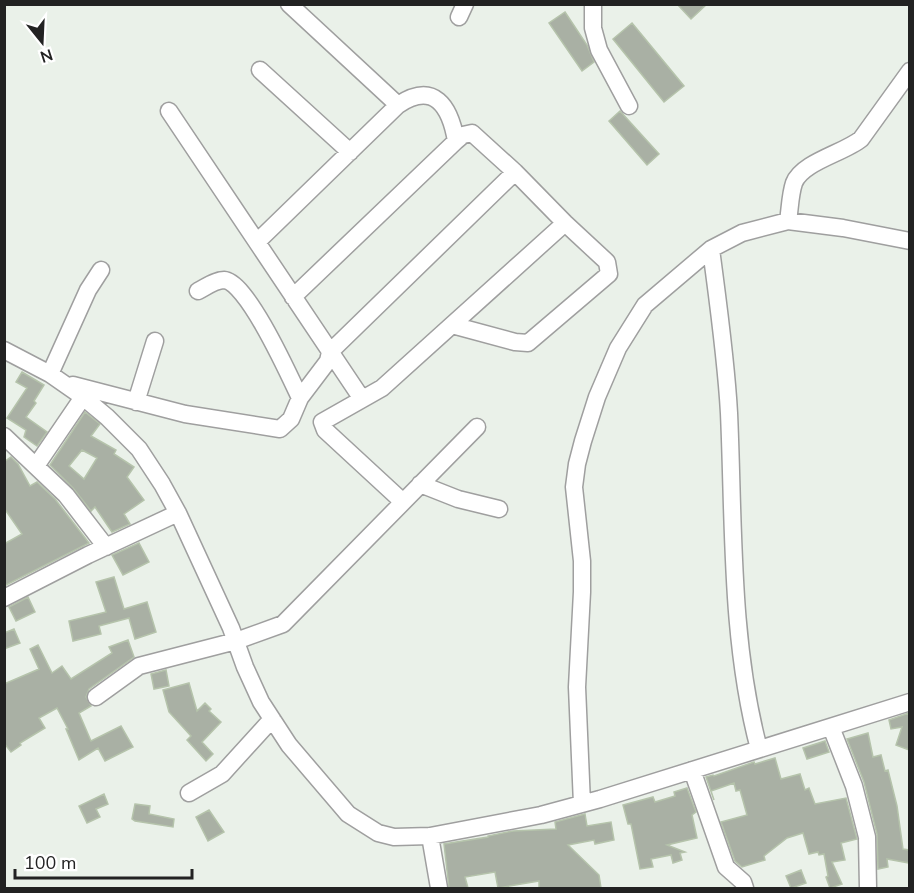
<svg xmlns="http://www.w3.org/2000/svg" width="914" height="893" viewBox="0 0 914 893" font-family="'Nunito Sans',sans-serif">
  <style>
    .building { fill: #a9b0a4; stroke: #b5c3ab; stroke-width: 1.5; fill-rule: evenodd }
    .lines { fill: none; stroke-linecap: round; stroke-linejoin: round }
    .minor-casing { stroke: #9f9f9f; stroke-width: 19 }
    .minor { stroke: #fff; stroke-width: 16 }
  </style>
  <rect width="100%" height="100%" fill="#eaf1e9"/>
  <path class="building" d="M677,4H707L691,19Z
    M565,12L587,45L594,62L582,71L549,23Z
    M632,23L684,86L664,102L613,39Z
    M620,111L659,154L647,165L609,121Z
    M22,372L44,385L34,401L36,403L26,417L47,432L37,446L24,437L26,430L7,418L27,388L16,382Z
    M85,412L100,424L91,436L116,450L114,454L134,467L127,477L144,500L124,514L130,524L112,532L95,507L91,511L73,488L50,465ZM82,450L97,458L84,479L69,466Z
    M11,457L18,464L30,486L37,482L55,499L89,543L4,586V544L22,534L4,508V462Z
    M139,543L149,562L123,575L112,555Z
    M114,577L124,609L147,602L156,632L135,639L129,618L99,626L101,634L73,641L69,621L106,612L96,582Z
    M28,597L35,612L16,621L9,607Z
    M14,629L20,643L4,649V633Z
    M128,640L134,657L89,689L86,697L91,706L79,713L91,741L121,726L133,747L105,761L98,748L79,760L66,729H68L57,708L39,718L45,728L20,743L21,745L11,752L4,743V684L39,669L30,649L38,645L52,673L62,666L71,679L112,653L109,647Z
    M166,670L169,686L154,689L151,674Z
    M189,683L197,711L205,703L211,709L209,711L221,722L202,742L213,754L206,761L187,740L191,736L169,712L163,690Z
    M909,713V750L896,745L902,727L891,729L889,720Z
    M868,733L873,757L881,755L885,771L888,770L897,806L903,849L909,850V863L887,859L888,867L878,869L877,834L864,782L847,739Z
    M825,741L829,752L807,759L803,748Z
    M775,758L781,779L800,774L805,790L809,788L815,804L846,798L857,839L841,843L845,860L832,862L842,884L830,888L826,877L828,876L824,854L819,855L818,852L809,854L803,833L787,838L764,856L765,860L742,867L735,861L721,822L747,815L740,790L736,791L734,783L711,791L714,800L706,777L713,775L714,776L754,762L755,764Z
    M687,788L696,812L692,815L697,838L667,845L685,852L680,853L682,860L673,863L671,855L651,859L653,867L640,869L631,824H628L623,805L653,797L655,802L675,796L674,792Z
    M104,794L108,804L96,809L100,817L87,823L79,806Z
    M135,804L150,806L149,814L174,819L173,827L135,821L132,819Z
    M209,810L224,832L208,841L196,817Z
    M585,814L587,826L611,822L614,840L595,844L594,840L568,845L599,875L601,888H539V881L498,888L495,872L465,877L468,888H449L444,844L488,837V836L513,831L556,829L555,822Z
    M801,870L806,883L791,888L786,876Z"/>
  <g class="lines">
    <g class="minor-casing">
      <path id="minor" d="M289,4L398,105
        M593,4V28L599,50L629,106
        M459,17L465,4
        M260,70L350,152
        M169,111L362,399
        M788,221C790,209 790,195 794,183C802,162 844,153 861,139L910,71
        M257,242L398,105C434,81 450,106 456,141
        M711,249C718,303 726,358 729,413C734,525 730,640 759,749
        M198,291C206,287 215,280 224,280C247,281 290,377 300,398
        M293,297L456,141L463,135L472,133L515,172L565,223L607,262L609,274L528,343L515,342L452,325
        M4,350L50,374L83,397L107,417L139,449L162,484L178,513L231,628L245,667L261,702L289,745L348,814L378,833L394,837L430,836L541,815L600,799L910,702
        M50,374L88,290L101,270
        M73,385L185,414L280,429L291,419L300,398L328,361L330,352L515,172
        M136,402L155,341
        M4,436L66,495L106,547
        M36,466L83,397
        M420,484L458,499L499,509
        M403,502L325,430L322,422L382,388L565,223
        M4,598L88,555L178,513
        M96,697L139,666L236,641L283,624L477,427
        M831,727L854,786L867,837L868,888
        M692,770L726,867L743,882L745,888
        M189,793L222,774L272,719
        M582,804L577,687L582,592V561L574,487L577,464L583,441L597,397L618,348L645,305L711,249L742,233L788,221L843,228L910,241
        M430,836L439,888"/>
    </g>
    <use href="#minor" class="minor"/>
  </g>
  <rect width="914" height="893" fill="none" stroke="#222222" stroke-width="12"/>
  <g transform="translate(42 42) rotate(162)" stroke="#ffffff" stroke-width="4.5" paint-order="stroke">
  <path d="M0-4.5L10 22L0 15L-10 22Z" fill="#222222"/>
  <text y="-9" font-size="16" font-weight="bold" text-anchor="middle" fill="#222222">N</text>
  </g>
  <path d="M15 869v9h177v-9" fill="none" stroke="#222222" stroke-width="3"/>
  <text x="24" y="869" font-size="18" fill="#222222" stroke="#ffffff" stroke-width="4.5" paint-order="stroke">100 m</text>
</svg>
